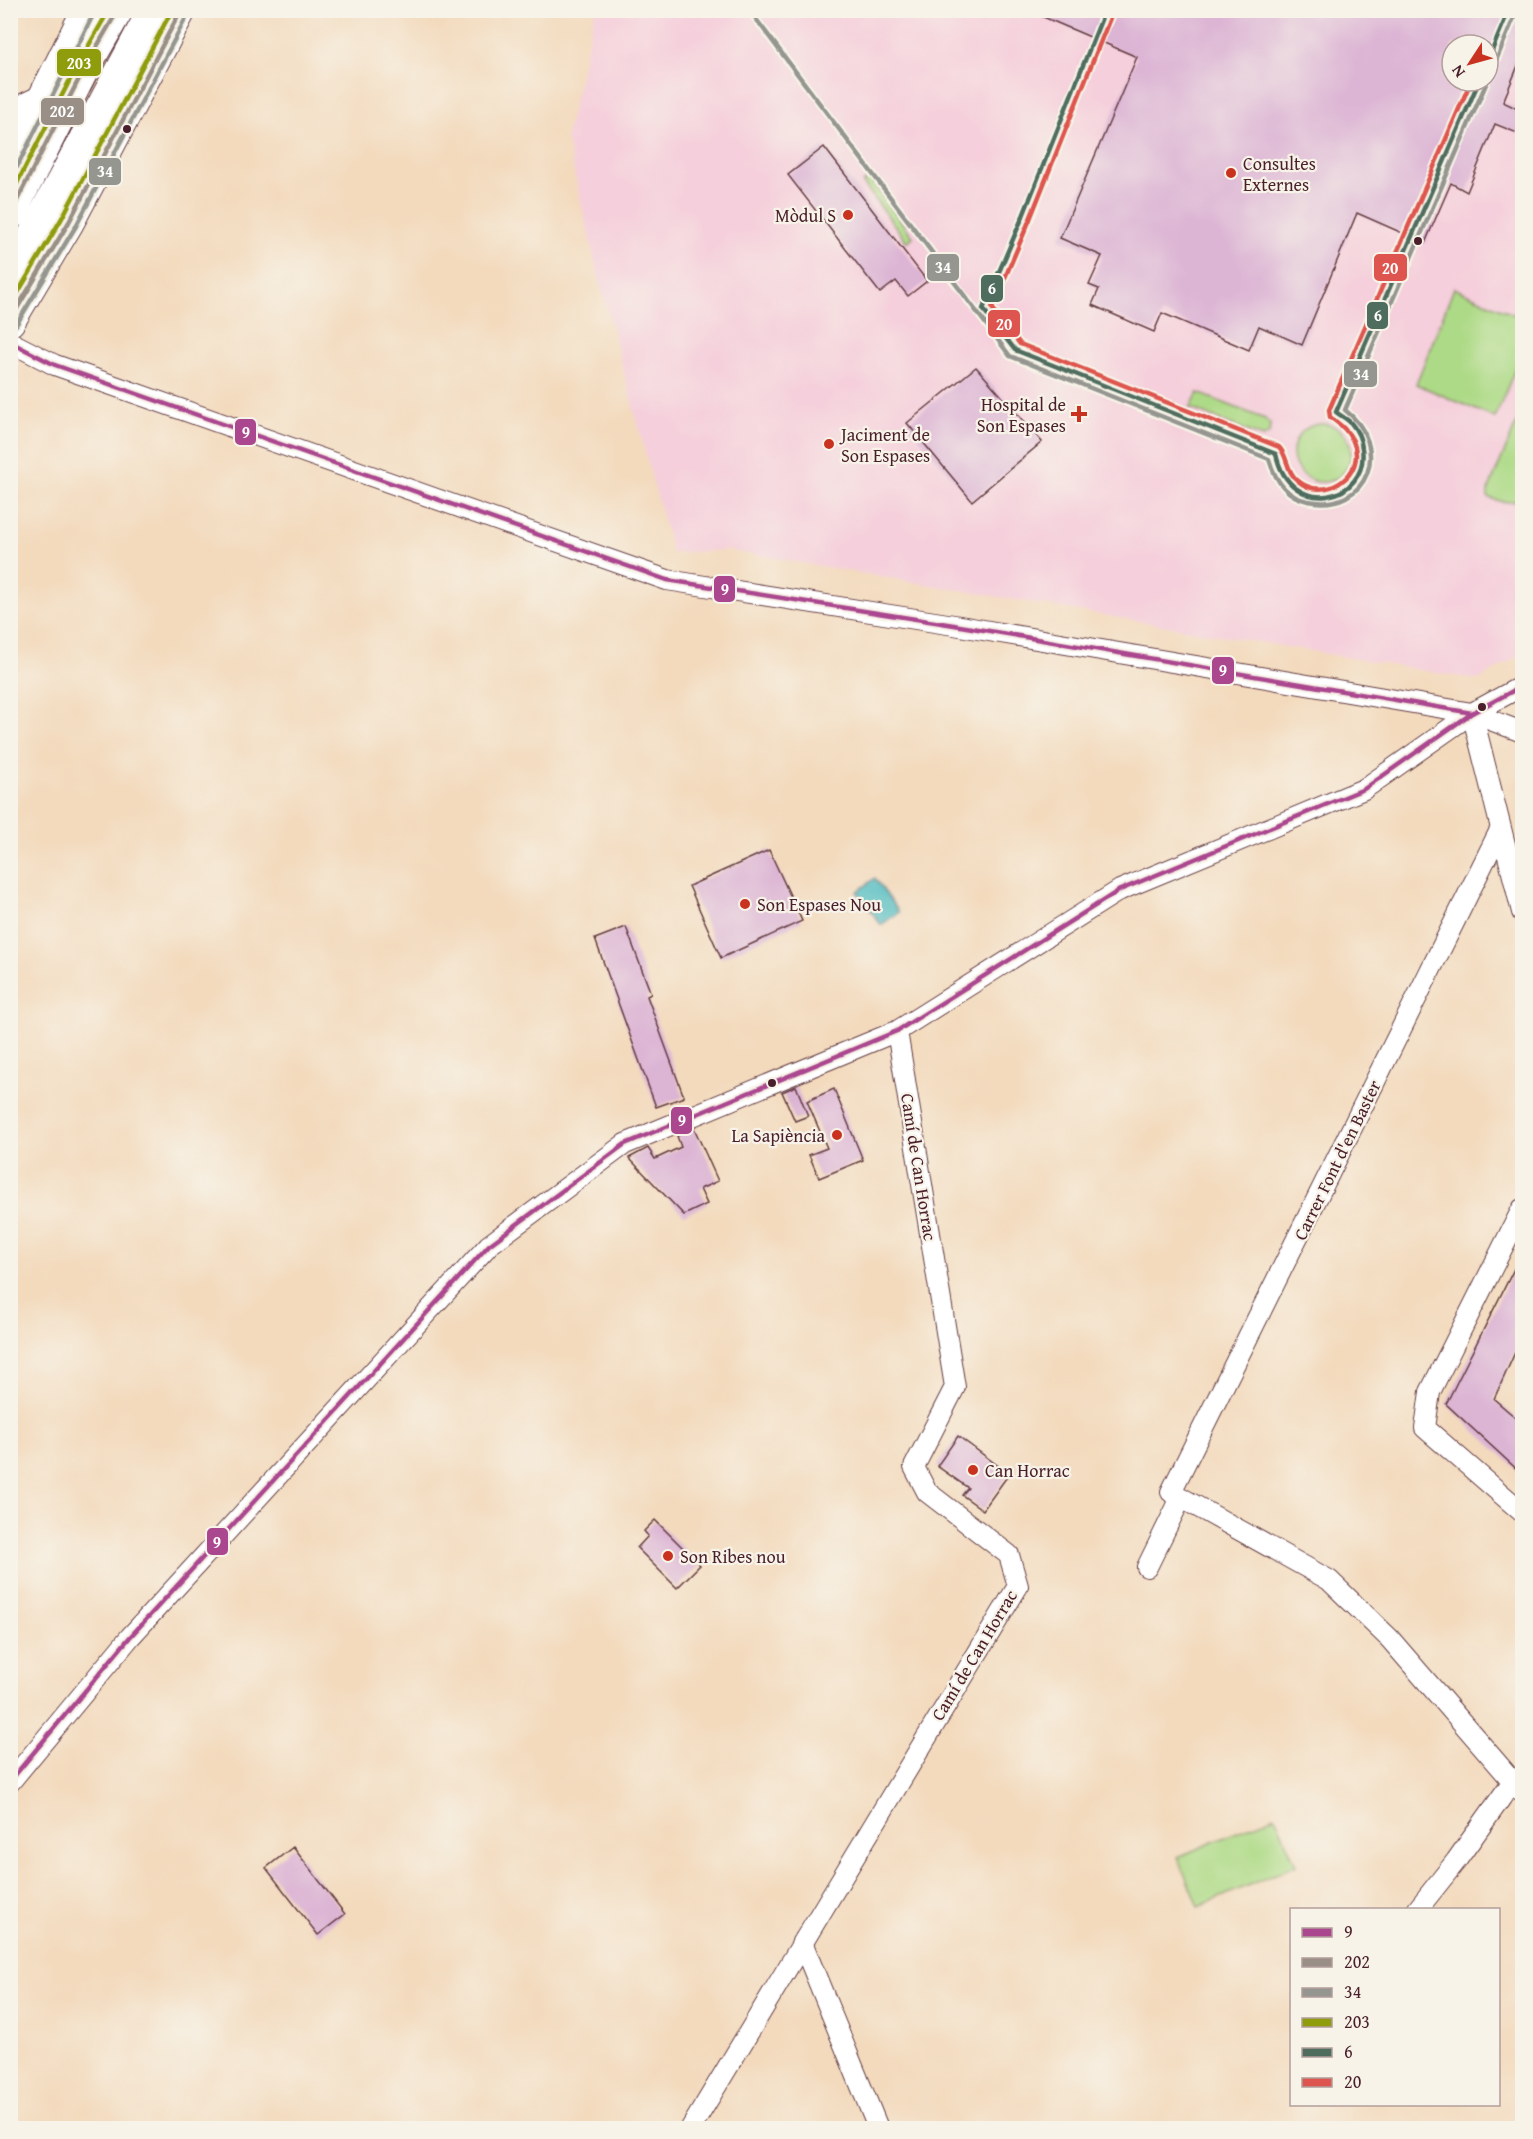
<svg xmlns="http://www.w3.org/2000/svg" width="1533" height="2139" viewBox="0 0 1533 2139" font-family="'Gentium Book Plus',serif">
  <style>
    .built { fill: #f5cfdb; fill-rule: evenodd }
    .green { fill: #adda86; stroke: #7c7c58; stroke-width: 1.5 }
    .water { fill: #4ab9bf; stroke: #4a6c75; stroke-width: 1.5 }
    .building { fill: #dcb4d4; fill-rule: evenodd }
    .lines { fill: none; stroke-linecap: round; stroke-linejoin: round }
    .minor-casing { stroke: #633b41; stroke-width: 22 }
    .primary-casing { stroke: #633b41; stroke-width: 32 }
    .minor { stroke: #fff; stroke-width: 20 }
    .primary { stroke: #fff; stroke-width: 30 }
    .bus-1-casing { stroke: #f7f3e8; stroke-width: 9 }
    .bus-2-casing { stroke: #f7f3e8; stroke-width: 9 }
    .bus-3-casing { stroke: #f7f3e8; stroke-width: 9 }
    .bus-4-casing { stroke: #f7f3e8; stroke-width: 9 }
    .bus-5-casing { stroke: #f7f3e8; stroke-width: 9 }
    .bus-6-casing { stroke: #f7f3e8; stroke-width: 9 }
    .bus-1 { stroke: #ab478f; stroke-width: 4.5 }
    .bus-2 { stroke: #998f86; stroke-width: 4.5 }
    .bus-3 { stroke: #969691; stroke-width: 4.5 }
    .bus-4 { stroke: #8f9c0b; stroke-width: 4.5 }
    .bus-5 { stroke: #4f6d5e; stroke-width: 4.5 }
    .bus-6 { stroke: #de544e; stroke-width: 4.5 }
    .bus-dot { fill: #4a1f2b; stroke: #f7f3e8; stroke-width: 2 }
    .poi-dot { fill: #c8321e; stroke: #f7f3e8; stroke-width: 2 }
    .labels { text-anchor: middle; dominant-baseline: central; stroke-width: 4.5; stroke-linejoin: round; paint-order: stroke }
    .poi-label { font-size: 18px; fill: #4a1f2b; stroke: #f7f3e8; text-anchor: start }
    .street-label { font-size: 18px; fill: #4a1f2b; stroke: #f7f3e8 }
    .line-badge { stroke: #f7f3e8; stroke-width: 2 }
    .badge-label { font-size: 16px; text-anchor: middle; font-weight: bold; fill: #fff }
  </style>
  <rect width="100%" height="100%" fill="#f7f3e8"/>
  <filter id="ink" filterUnits="userSpaceOnUse"><feTurbulence type="fractalNoise" baseFrequency=".0167" numOctaves="2"/><feDisplacementMap in="SourceGraphic" scale="12" xChannelSelector="R" yChannelSelector="G"/><feConvolveMatrix kernelMatrix="1 2 1 2 8 2 1 2 1" color-interpolation-filters="sRGB"/></filter>
  <filter id="wash" filterUnits="userSpaceOnUse"><feTurbulence type="fractalNoise" baseFrequency=".008" numOctaves="4" result="noise"/><feDisplacementMap in="SourceGraphic" scale="24" xChannelSelector="R" yChannelSelector="G"/><feGaussianBlur stdDeviation="1.35" result="paint"/><feColorMatrix in="noise" values="0 0 0 0 0 0 0 0 0 0 0 0 0 0 0 0 0 1.4 0 .05"/><feComposite in="paint" operator="in"/></filter>
  <g filter="url(#wash)">
    <rect width="100%" height="100%" fill="#f3dabd"/>
    <path class="built" d="M595,11H1522V654L1478,680L727,550L672,553L599,279L566,137ZM1452,45H1488V81H1452Z"/>
    <path class="green" d="M869,178L913,237L907,242L863,183Z
      M1454,288L1522,318V352L1495,418L1416,384Z
      M1198,393L1265,419L1270,424L1269,434L1263,437L1190,408Z
      M1522,410V500C1512,503 1498,502 1488,497V491Z
      M1293 453a29 29 0 1 1 58 0a29 29 0 1 1-58 0Z
      M1275,1816L1296,1865L1198,1907L1178,1857Z"/>
    <path class="water" d="M875,878L899,912L881,925L857,892Z"/>
    <g id="blocks">
      <path class="building" d="M1522,10V56L1503,102L1522,111V135L1495,124L1467,192L1451,183L1425,243L1357,213L1302,345L1259,326L1249,350L1162,313L1154,332L1092,305L1099,289L1089,285L1102,256L1060,238L1137,57L1027,10ZM1452,45H1488V81H1452Z
        M824,147L927,281L908,296L896,281L880,293L788,175Z
        M976,367L1042,442L972,501L907,423Z
        M769,850L802,921L721,958L689,886Z
        M626,927L651,994L647,996L684,1097L656,1107L595,939Z
        M796,1086L808,1116L795,1121L782,1092Z
        M834,1089L863,1160L819,1178L809,1155L827,1148L807,1101Z
        M694,1128L718,1181L700,1189L707,1204L684,1215L629,1158L648,1148L655,1159L681,1147L677,1136Z
        M1522,1253V1337L1494,1399L1522,1423V1474L1446,1404Z
        M958,1436L1009,1474L983,1510L962,1495L968,1488L937,1466Z
        M655,1520L700,1565L677,1588L637,1548L648,1536L644,1531Z
        M293,1847L345,1914L318,1935L266,1868Z"/>
    </g>
  </g>
  <g filter="url(#ink)">
    <use href="#blocks" fill-opacity="0" stroke="#633b41" stroke-width="1.5"/>
    <g class="lines">
      <g class="minor-casing">
        <path id="minor" d="M10,110L46,93
          M10,342L55,365L667,580L954,625L1472,713L1522,732
          M1472,713L1522,912
          M1501,828L1171,1492L1329,1580L1390,1639L1522,1792
          M1522,1209L1430,1392L1425,1428L1522,1512
          M1147,1567L1181,1498
          M10,1782L130,1637L489,1245L625,1144L897,1031L1120,890L1364,789L1472,713L1522,686
          M1417,1910L1456,1861L1513,1781
          M802,1942L878,2128
          M691,2128L1018,1586L1009,1555L927,1492L914,1467L955,1387L897,1031"/>
      </g>
      <g class="primary-casing">
        <path id="primary" d="M10,164L87,10
          M10,215L84,69L118,10
          M10,278L153,10
          M10,321L69,222L181,10"/>
      </g>
      <use href="#minor" class="minor"/>
      <use href="#primary" class="primary"/>
      <g class="bus-1-casing">
        <path id="bus-1" d="M10,342L55,365L667,580L954,625L1472,713
          M10,1781L130,1637L489,1245L625,1144L897,1031L1120,890L1364,789L1472,713L1522,686"/>
      </g>
      <g class="bus-2-casing">
        <path id="bus-2" d="M10,214L84,69L118,10
          M10,320L69,222L181,10"/>
      </g>
      <g class="bus-3-casing">
        <path id="bus-3" d="M753,15L1010,356L1269,459C1275,480 1286,497 1308,501C1369,513 1392,446 1345,410L1486,84
          M1495,63L1516,13
          M17,167L94,13
          M16,325L76,226L188,14"/>
      </g>
      <g class="bus-4-casing">
        <path id="bus-4" d="M10,197L77,66L109,10
          M10,306L62,218L172,10"/>
      </g>
      <g class="bus-5-casing">
        <path id="bus-5" d="M1105,10L1023,216L983,309L1015,350L1276,454C1290,520 1370,502 1362,448C1361,439 1357,430 1351,423C1347,419 1341,416 1336,412L1479,81
          M1488,60L1509,10"/>
      </g>
      <g class="bus-6-casing">
        <path id="bus-6" d="M1112,13L1030,219L992,308L1020,344L1279,447C1288,456 1286,471 1297,480C1324,504 1368,475 1353,441C1348,430 1339,424 1330,417L1329,410L1471,81"/>
      </g>
      <use href="#bus-1" class="bus-1"/>
      <use href="#bus-2" class="bus-2"/>
      <use href="#bus-3" class="bus-3"/>
      <use href="#bus-4" class="bus-4"/>
      <use href="#bus-5" class="bus-5"/>
      <use href="#bus-6" class="bus-6"/>
    </g>
  </g>
  <g class="bus-dot">
    <circle cx="127" cy="129" r="5"/>
    <circle cx="1418" cy="241" r="5"/>
    <circle cx="1482" cy="707" r="5"/>
    <circle cx="772" cy="1083" r="5"/>
  </g>
  <g class="poi-dot">
    <circle cx="1231" cy="173" r="6"/>
    <circle cx="848" cy="215" r="6"/>
    <path d="M1076 405h6v6h6v6h-6v6h-6v-6h-6v-6h6z"/>
    <circle cx="829" cy="444" r="6"/>
    <circle cx="745" cy="904" r="6"/>
    <circle cx="837" cy="1135" r="6"/>
    <circle cx="973" cy="1470" r="6"/>
    <circle cx="668" cy="1556" r="6"/>
  </g>
  <g class="labels">
    <g class="poi-label">
      <text x="1243" y="163">Consultes<tspan x="1243" dy="21">Externes</tspan></text>
      <text x="836" y="215" text-anchor="end">Mòdul S</text>
      <text x="1066" y="404" text-anchor="end">Hospital de<tspan x="1066" dy="21">Son Espases</tspan></text>
      <text x="841" y="434">Jaciment de<tspan x="841" dy="21">Son Espases</tspan></text>
      <text x="757" y="904">Son Espases Nou</text>
      <text x="825" y="1135" text-anchor="end">La Sapiència</text>
      <text x="985" y="1470">Can Horrac</text>
      <text x="680" y="1556">Son Ribes nou</text>
    </g>
    <g class="street-label">
      <text transform="translate(1337 1160) rotate(-64)">Carrer Font d'en Baster</text>
      <text transform="translate(919 1167) rotate(81)">Camí de Can Horrac</text>
      <text transform="translate(974 1655) rotate(-59)">Camí de Can Horrac</text>
    </g>
  </g>
  <g class="line-badge">
    <rect x="56" y="48" width="46" height="29" rx="6" fill="#8f9c0b"/>
    <rect x="40" y="97" width="45" height="29" rx="6" fill="#998f86"/>
    <rect x="88" y="157" width="34" height="29" rx="6" fill="#969691"/>
    <rect x="926" y="253" width="34" height="29" rx="6" fill="#969691"/>
    <rect x="1373" y="253" width="35" height="29" rx="6" fill="#de544e"/>
    <rect x="980" y="274" width="24" height="29" rx="6" fill="#4f6d5e"/>
    <rect x="1366" y="301" width="23" height="29" rx="6" fill="#4f6d5e"/>
    <rect x="987" y="309" width="34" height="29" rx="6" fill="#de544e"/>
    <rect x="1343" y="360" width="35" height="28" rx="6" fill="#969691"/>
    <rect x="234" y="418" width="23" height="28" rx="6" fill="#ab478f"/>
    <rect x="713" y="575" width="23" height="28" rx="6" fill="#ab478f"/>
    <rect x="1211" y="656" width="24" height="29" rx="6" fill="#ab478f"/>
    <rect x="670" y="1106" width="23" height="29" rx="6" fill="#ab478f"/>
    <rect x="206" y="1527" width="23" height="29" rx="6" fill="#ab478f"/>
  </g>
  <g class="badge-label">
    <text x="79" y="69">203</text>
    <text x="62" y="117">202</text>
    <text x="105" y="177">34</text>
    <text x="943" y="273">34</text>
    <text x="1390" y="274">20</text>
    <text x="992" y="294">6</text>
    <text x="1378" y="321">6</text>
    <text x="1004" y="330">20</text>
    <text x="1361" y="380">34</text>
    <text x="246" y="438">9</text>
    <text x="725" y="595">9</text>
    <text x="1223" y="676">9</text>
    <text x="682" y="1126">9</text>
    <text x="217" y="1548">9</text>
  </g>
  <rect width="1533" height="2139" fill="none" stroke="#f7f3e8" stroke-width="36"/>
  <rect x="1290" y="1908" width="210" height="198" fill="#f7f3e8" stroke="#b29e9c" stroke-width="1.5"/>
  <rect x="1302" y="1928" width="30" height="9" fill="#ab478f" stroke="#b29e9c" stroke-width="1.5"/>
  <text x="1344" y="1938" font-size="18" fill="#4a1f2b">9</text>
  <rect x="1302" y="1958" width="30" height="9" fill="#998f86" stroke="#b29e9c" stroke-width="1.5"/>
  <text x="1344" y="1968" font-size="18" fill="#4a1f2b">202</text>
  <rect x="1302" y="1988" width="30" height="9" fill="#969691" stroke="#b29e9c" stroke-width="1.5"/>
  <text x="1344" y="1998" font-size="18" fill="#4a1f2b">34</text>
  <rect x="1302" y="2018" width="30" height="9" fill="#8f9c0b" stroke="#b29e9c" stroke-width="1.5"/>
  <text x="1344" y="2028" font-size="18" fill="#4a1f2b">203</text>
  <rect x="1302" y="2048" width="30" height="9" fill="#4f6d5e" stroke="#b29e9c" stroke-width="1.5"/>
  <text x="1344" y="2058" font-size="18" fill="#4a1f2b">6</text>
  <rect x="1302" y="2078" width="30" height="9" fill="#de544e" stroke="#b29e9c" stroke-width="1.5"/>
  <text x="1344" y="2088" font-size="18" fill="#4a1f2b">20</text>
  <g transform="translate(1470 63) rotate(234)"><circle r="28" fill="#f7f3e8" stroke="#b29e9c" stroke-width="1.5"/>
  <path d="M0-4.5L10 22L0 15L-10 22Z" fill="#c8321e"/>
  <text y="-9" font-size="16" font-weight="bold" text-anchor="middle" fill="#4a1f2b">N</text>
  </g>
</svg>
